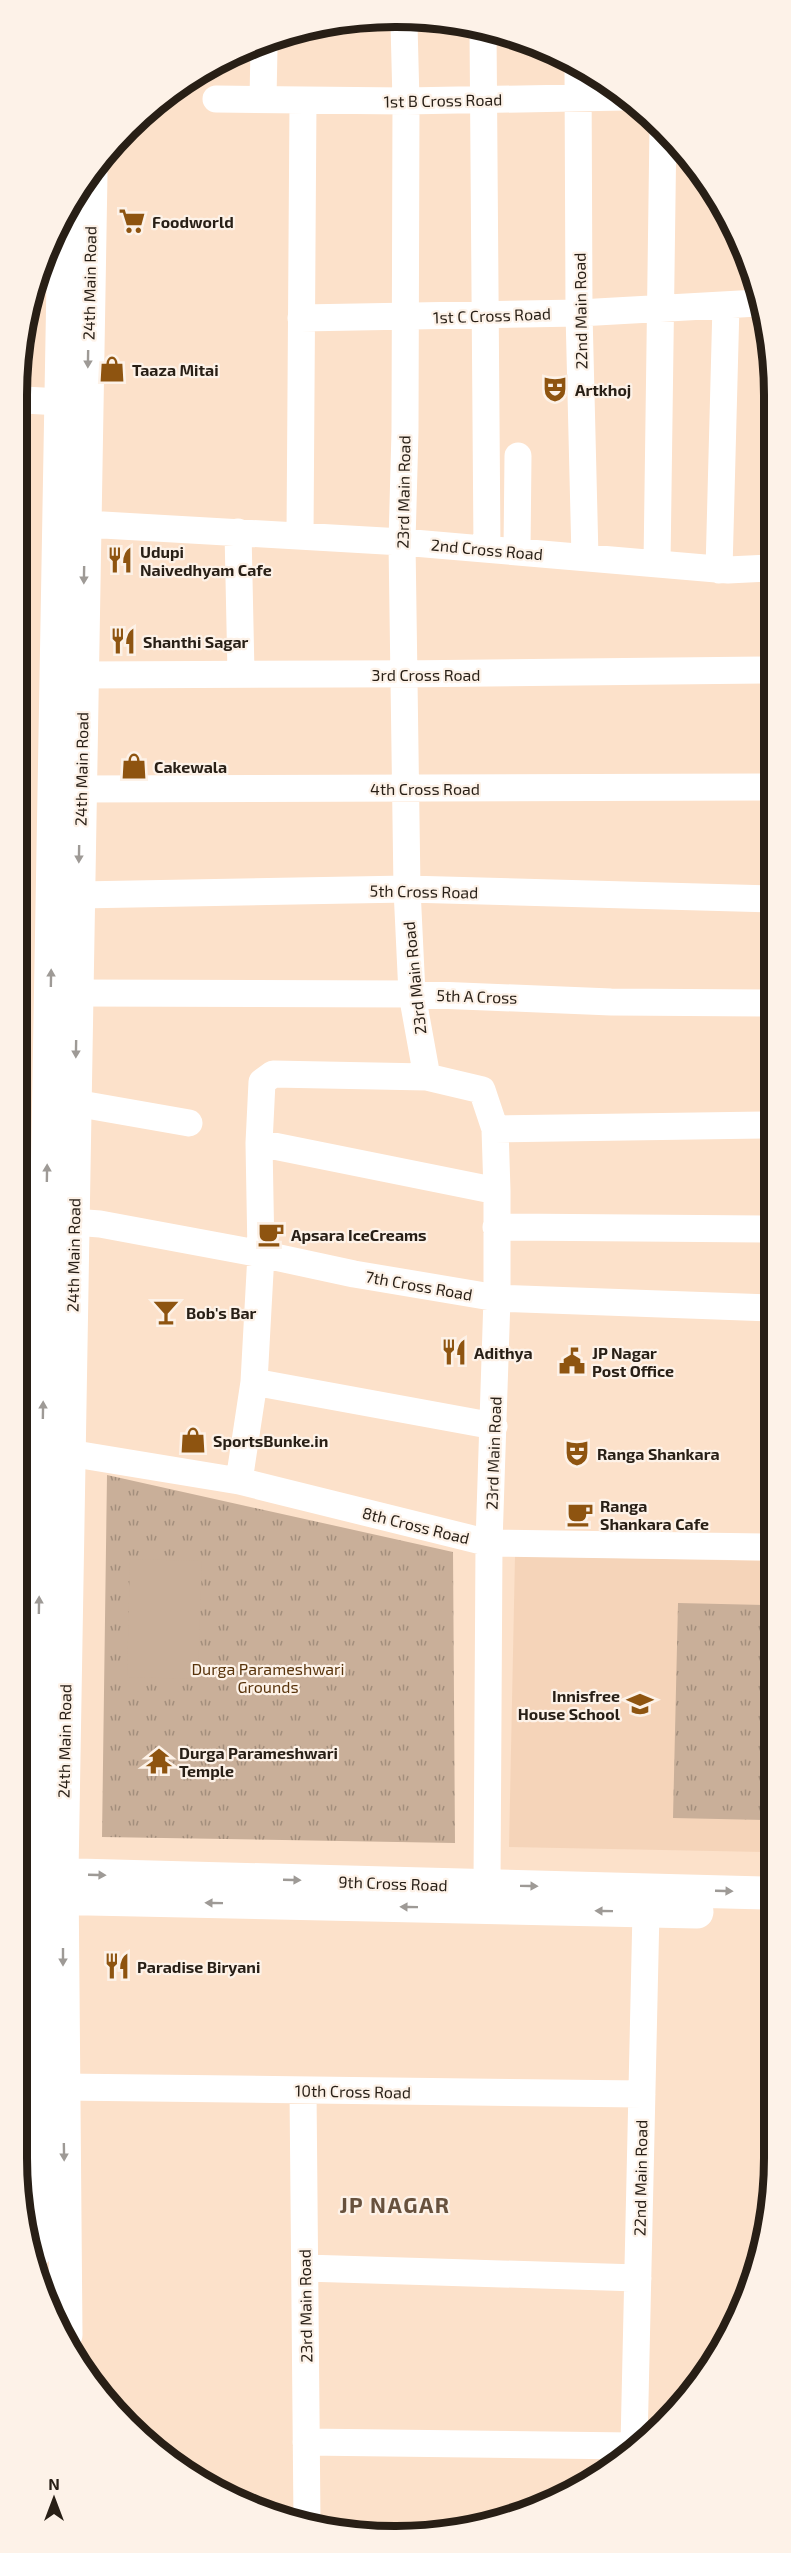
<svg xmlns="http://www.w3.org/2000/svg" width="791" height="2553" viewBox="0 0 791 2553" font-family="'Exo 2',sans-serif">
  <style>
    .built { fill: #f5d4b9 }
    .grass { fill: url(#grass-tufts) }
    .pitch { fill: #c9af99 }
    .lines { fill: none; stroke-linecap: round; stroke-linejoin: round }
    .minor { stroke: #fff; stroke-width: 27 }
    .major { stroke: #fff; stroke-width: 33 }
    .oneway { fill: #9e9a96 }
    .labels { text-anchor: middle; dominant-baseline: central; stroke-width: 4.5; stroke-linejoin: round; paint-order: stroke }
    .street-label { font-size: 16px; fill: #281f16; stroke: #fdf2e8 }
    .poi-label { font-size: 16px; font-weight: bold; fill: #281f16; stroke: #fdf2e8; text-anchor: start }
    .park-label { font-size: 16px; fill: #58330b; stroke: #fdf2e8 }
    .district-label { font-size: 22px; font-weight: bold; letter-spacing: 1.5px; fill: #67513d; stroke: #fdf2e8 }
    .rim { fill: none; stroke: #281f16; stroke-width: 8 }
  </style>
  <defs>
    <pattern id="grass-tufts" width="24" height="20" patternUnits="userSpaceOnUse" patternTransform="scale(1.5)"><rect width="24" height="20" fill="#c9af99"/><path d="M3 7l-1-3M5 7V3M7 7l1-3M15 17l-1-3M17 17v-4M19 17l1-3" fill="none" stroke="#a38e7c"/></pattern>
  </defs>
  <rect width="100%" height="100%" fill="#fce1ca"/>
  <path class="built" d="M515,1556L769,1561L768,1852L509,1847Z"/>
  <path class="grass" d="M107,1475L453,1552L455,1843L102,1837Z
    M678,1603L768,1605V1820L673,1818Z"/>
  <path class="pitch" d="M130,1559L202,1561L198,1679L127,1677Z"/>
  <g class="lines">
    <path class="minor" d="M404,24L406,101L405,431L402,542L407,889L412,994L427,1077
      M483,29L487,549
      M578,65L579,313L585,557
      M216,99L406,101L624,97
      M263,99L264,48
      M301,318L579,313L758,303
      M24,400L79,403
      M66,526L103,525L402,542L728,570L771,568
      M238,532L241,673
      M300,536L303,101
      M517,551L518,456
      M657,564L663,127
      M719,570L726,305
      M82,675C312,675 541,673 771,670
      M80,789L770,787
      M79,895L407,889L770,899
      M77,993L412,994L611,1002L770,1003
      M75,1103L189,1123
      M495,1129L770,1125
      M259,1143L497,1191
      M20,1214L46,1215L73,1222L100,1224L261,1254L354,1274L497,1298L769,1308
      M496,1227L769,1229
      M254,1382L494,1426
      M69,1453L239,1481L489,1543L769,1547
      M239,1481L254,1382L261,1254L259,1143L262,1082L273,1074L427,1077L482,1090L495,1129L497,1191V1298L489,1543L487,1885
      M63,2087L642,2094
      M303,2090L307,2521
      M305,2268L638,2278
      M306,2442L633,2446
      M634,2445L646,1911"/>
    <path class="major" d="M40,1874L768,1893
      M41,1898L697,1912
      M35,2252V1873L64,224
      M66,2335L62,1874L91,174"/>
  </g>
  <defs><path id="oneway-solid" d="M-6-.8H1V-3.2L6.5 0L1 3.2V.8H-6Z" transform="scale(1.5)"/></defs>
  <g class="oneway">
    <use href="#oneway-solid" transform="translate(88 359) rotate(91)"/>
    <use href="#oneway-solid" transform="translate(84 575) rotate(91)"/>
    <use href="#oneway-solid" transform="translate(79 854) rotate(91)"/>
    <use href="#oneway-solid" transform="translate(51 978) rotate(-89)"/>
    <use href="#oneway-solid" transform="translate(76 1049) rotate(91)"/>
    <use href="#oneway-solid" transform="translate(47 1173) rotate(-89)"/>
    <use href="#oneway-solid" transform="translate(43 1410) rotate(-89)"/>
    <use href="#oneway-solid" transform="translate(39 1605) rotate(-89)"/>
    <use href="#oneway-solid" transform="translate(97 1875) rotate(2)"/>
    <use href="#oneway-solid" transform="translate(292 1880) rotate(2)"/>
    <use href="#oneway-solid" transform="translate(529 1886) rotate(1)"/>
    <use href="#oneway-solid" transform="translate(724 1891) rotate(2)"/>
    <use href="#oneway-solid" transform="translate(214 1903) rotate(-179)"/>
    <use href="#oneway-solid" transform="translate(409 1907) rotate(-179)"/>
    <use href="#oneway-solid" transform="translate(604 1911) rotate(-179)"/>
    <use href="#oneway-solid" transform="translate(63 1957) rotate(90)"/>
    <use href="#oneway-solid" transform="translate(64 2152) rotate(89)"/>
  </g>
  <defs>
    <g id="supermarket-bare" transform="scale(2.07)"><path d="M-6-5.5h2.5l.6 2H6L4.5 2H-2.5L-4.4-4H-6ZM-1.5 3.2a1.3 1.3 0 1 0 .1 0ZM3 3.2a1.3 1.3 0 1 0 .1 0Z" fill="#8e5410" stroke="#fdf2e8" stroke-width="2.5" paint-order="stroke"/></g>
    <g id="shop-bare" transform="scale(2.07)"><path d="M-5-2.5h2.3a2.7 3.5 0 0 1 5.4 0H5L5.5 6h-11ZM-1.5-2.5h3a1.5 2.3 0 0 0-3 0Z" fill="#8e5410" stroke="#fdf2e8" stroke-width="2.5" paint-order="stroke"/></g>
    <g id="theatre-bare" transform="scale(2.07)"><path d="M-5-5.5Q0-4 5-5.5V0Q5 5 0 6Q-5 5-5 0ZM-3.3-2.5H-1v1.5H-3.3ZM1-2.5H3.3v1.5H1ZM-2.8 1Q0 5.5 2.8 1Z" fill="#8e5410" stroke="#fdf2e8" stroke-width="2.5" paint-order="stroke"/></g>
    <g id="restaurant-bare" transform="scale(2.07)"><path d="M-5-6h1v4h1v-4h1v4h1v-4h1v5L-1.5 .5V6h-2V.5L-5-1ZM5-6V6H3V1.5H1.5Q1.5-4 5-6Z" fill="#8e5410" stroke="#fdf2e8" stroke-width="2.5" paint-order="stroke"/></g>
    <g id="cafe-bare" transform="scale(2.07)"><path d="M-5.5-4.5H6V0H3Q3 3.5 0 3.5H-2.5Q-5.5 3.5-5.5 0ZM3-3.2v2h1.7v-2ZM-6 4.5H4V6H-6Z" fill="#8e5410" stroke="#fdf2e8" stroke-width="2.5" paint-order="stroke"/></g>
    <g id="bar-bare" transform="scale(2.07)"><path d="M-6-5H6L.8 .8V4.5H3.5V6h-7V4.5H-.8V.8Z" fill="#8e5410" stroke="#fdf2e8" stroke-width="2.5" paint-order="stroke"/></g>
    <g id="civic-bare" transform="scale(2.07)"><path d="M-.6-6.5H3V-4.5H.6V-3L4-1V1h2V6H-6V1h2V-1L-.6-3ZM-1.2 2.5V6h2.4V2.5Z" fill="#8e5410" stroke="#fdf2e8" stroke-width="2.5" paint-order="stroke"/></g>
    <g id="school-bare" transform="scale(2.07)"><path d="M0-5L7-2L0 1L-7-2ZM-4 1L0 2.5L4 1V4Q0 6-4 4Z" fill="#8e5410" stroke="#fdf2e8" stroke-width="2.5" paint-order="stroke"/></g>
    <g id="temple-bare" transform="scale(2.07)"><path d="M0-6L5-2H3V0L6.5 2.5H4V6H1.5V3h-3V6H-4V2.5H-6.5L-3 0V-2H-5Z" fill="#8e5410" stroke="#fdf2e8" stroke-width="2.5" paint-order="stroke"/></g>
  </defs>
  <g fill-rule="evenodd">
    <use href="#supermarket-bare" x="132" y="221"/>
    <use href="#shop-bare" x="112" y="369"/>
    <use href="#theatre-bare" x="555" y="389"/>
    <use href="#restaurant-bare" x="120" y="560"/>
    <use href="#restaurant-bare" x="123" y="641"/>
    <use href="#shop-bare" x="134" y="766"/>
    <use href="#cafe-bare" x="271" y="1234"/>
    <use href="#bar-bare" x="166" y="1312"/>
    <use href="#restaurant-bare" x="454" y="1352"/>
    <use href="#civic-bare" x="572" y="1361"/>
    <use href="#shop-bare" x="193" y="1440"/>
    <use href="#theatre-bare" x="577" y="1453"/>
    <use href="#cafe-bare" x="580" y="1514"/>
    <use href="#school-bare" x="640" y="1704"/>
    <use href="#temple-bare" x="159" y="1761"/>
    <use href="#restaurant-bare" x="117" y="1966"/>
  </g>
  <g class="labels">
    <g class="street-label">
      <text transform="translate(443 100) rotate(-1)">1st B Cross Road</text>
      <text transform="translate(89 283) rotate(-89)">24th Main Road</text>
      <text transform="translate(580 311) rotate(-91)">22nd Main Road</text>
      <text transform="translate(492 315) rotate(-2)">1st C Cross Road</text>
      <text transform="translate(403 492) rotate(-89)">23rd Main Road</text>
      <text transform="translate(487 549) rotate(5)">2nd Cross Road</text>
      <text x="426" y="674">3rd Cross Road</text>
      <text transform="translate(81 769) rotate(-89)">24th Main Road</text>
      <text x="425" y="788">4th Cross Road</text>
      <text transform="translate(424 891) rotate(1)">5th Cross Road</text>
      <text transform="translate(414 978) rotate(-96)">23rd Main Road</text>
      <text transform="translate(477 996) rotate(2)">5th A Cross</text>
      <text transform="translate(73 1255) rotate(-89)">24th Main Road</text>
      <text transform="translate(419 1285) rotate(10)">7th Cross Road</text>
      <text transform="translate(493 1453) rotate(-88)">23rd Main Road</text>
      <text transform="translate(416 1525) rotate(14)">8th Cross Road</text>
      <text transform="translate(64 1741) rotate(-89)">24th Main Road</text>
      <text transform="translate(393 1883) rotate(2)">9th Cross Road</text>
      <text transform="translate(353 2091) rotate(1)">10th Cross Road</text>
      <text transform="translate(640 2178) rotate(-89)">22nd Main Road</text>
      <text transform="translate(305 2306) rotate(-91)">23rd Main Road</text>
    </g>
    <g class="poi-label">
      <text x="152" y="221">Foodworld</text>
      <text x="132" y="369">Taaza Mitai</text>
      <text x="575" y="389">Artkhoj</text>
      <text x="140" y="551">Udupi<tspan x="140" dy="18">Naivedhyam Cafe</tspan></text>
      <text x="143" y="641">Shanthi Sagar</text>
      <text x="154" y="766">Cakewala</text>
      <text x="291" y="1234">Apsara IceCreams</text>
      <text x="186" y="1312">Bob's Bar</text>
      <text x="474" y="1352">Adithya</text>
      <text x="592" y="1352">JP Nagar<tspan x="592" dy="18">Post Office</tspan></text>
      <text x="213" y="1440">SportsBunke.in</text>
      <text x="597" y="1453">Ranga Shankara</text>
      <text x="600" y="1505">Ranga<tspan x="600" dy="18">Shankara Cafe</tspan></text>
      <text x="620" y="1695" text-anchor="end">Innisfree<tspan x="620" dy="18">House School</tspan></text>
      <text x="179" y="1752">Durga Parameshwari<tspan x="179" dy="18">Temple</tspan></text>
      <text x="137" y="1966">Paradise Biryani</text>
    </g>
    <g class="park-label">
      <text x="268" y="1668">Durga Parameshwari<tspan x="268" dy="18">Grounds</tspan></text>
    </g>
    <g class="district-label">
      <text x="395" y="2204">JP NAGAR</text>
    </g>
  </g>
  <path d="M0 0H791V2553H0ZM395 27H396A368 368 0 0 1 764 395V2158A368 368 0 0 1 396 2526H395A368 368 0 0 1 27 2158V395A368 368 0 0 1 395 27Z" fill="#fdf2e8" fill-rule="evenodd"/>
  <path class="rim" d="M395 27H396A368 368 0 0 1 764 395V2158A368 368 0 0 1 396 2526H395A368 368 0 0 1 27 2158V395A368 368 0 0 1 395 27Z"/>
  <g transform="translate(54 2499)" stroke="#fdf2e8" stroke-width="4.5" paint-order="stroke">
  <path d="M0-4.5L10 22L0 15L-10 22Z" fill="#281f16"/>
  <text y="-9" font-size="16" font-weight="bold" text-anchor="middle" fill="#281f16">N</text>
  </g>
</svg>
